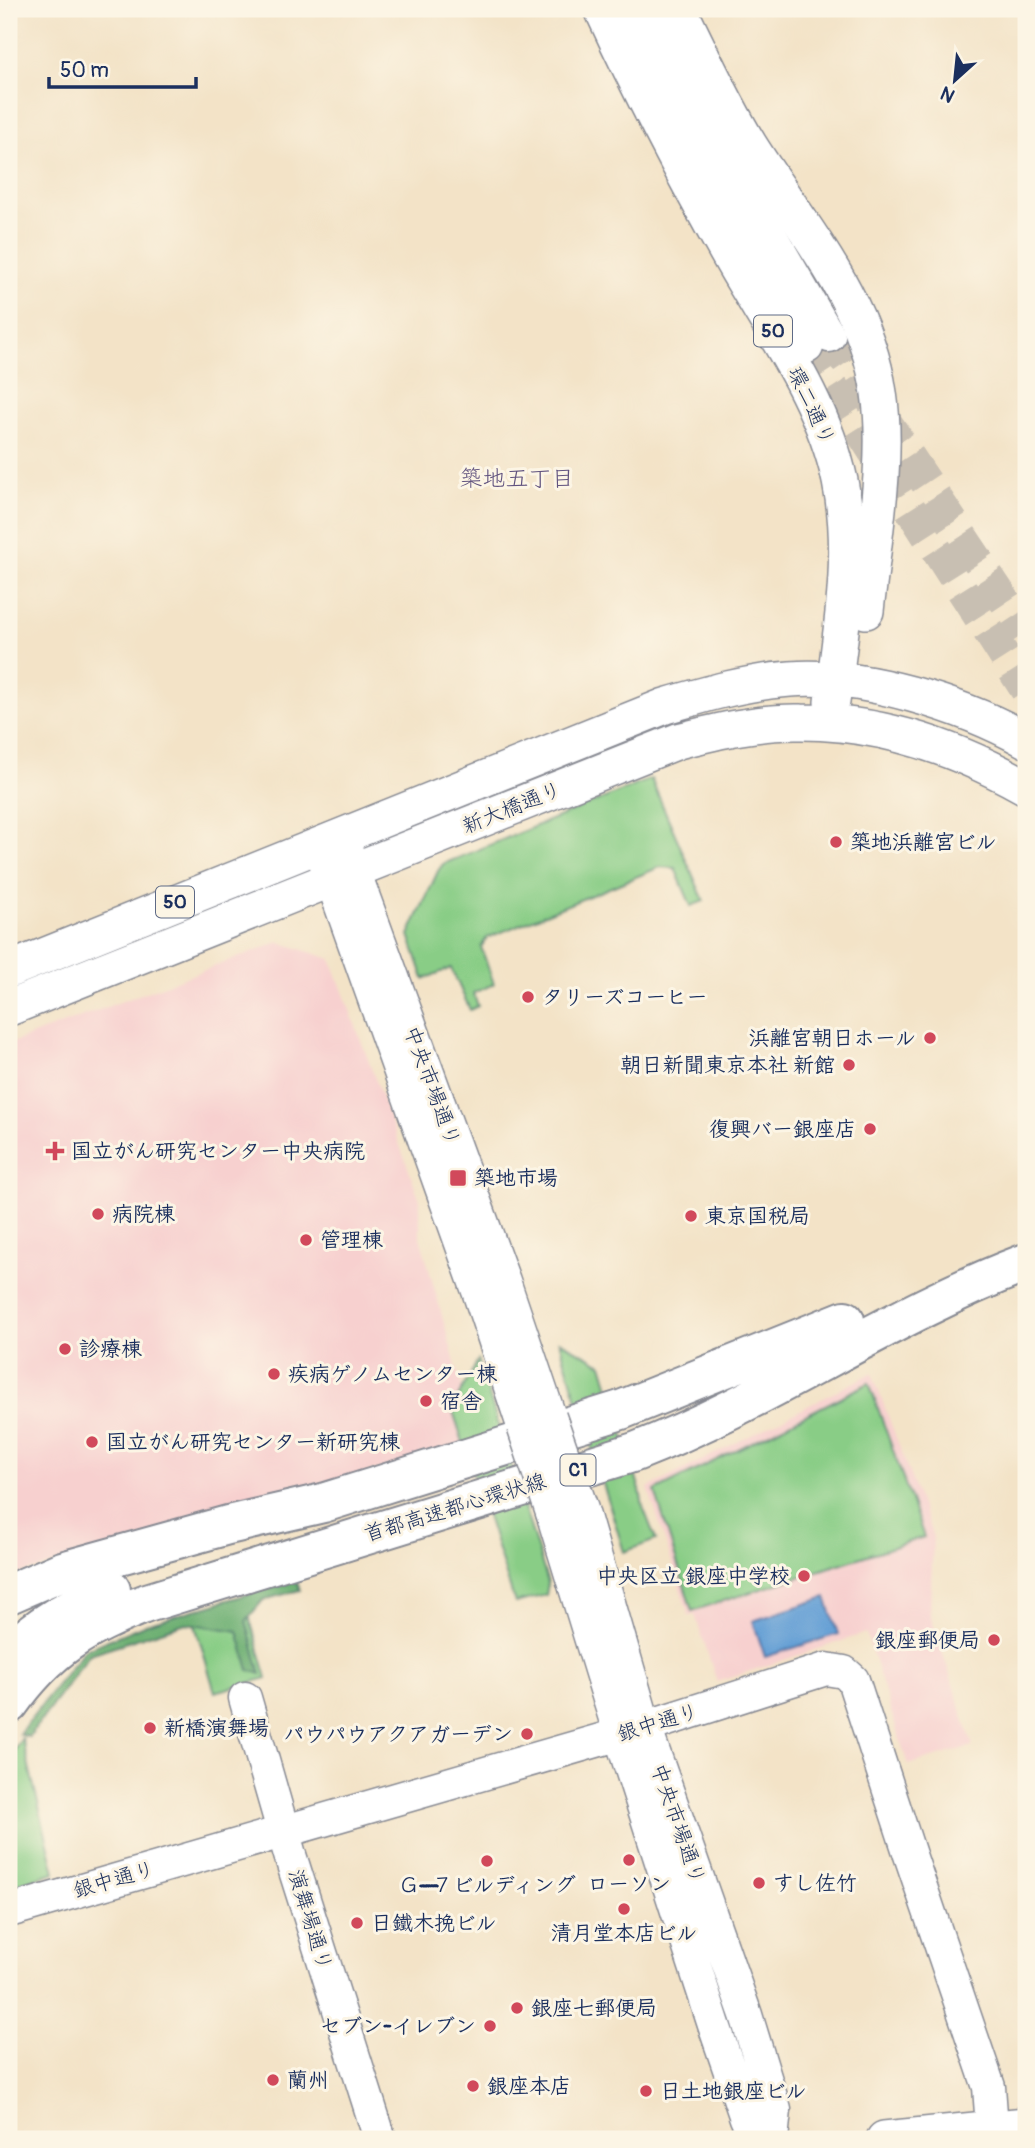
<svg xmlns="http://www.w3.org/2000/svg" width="1035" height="2148" viewBox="0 0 1035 2148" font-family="Pangolin,'Klee One',sans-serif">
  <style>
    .built { fill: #f7d0cf }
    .green { fill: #89cd86; stroke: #527e72; stroke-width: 2 }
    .forest { fill: #6eb073; stroke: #447068; stroke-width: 2 }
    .water { fill: #66a0d5; stroke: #40689a; stroke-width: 2 }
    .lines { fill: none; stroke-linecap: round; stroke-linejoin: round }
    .secondary-tunnel { stroke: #c8bfb2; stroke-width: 32; stroke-dasharray: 32 16; stroke-linecap: butt }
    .secondary-casing { stroke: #878992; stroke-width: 35 }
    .primary-casing { stroke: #878992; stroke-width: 38 }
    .highway-casing { stroke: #878992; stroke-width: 42 }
    .secondary { stroke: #fff; stroke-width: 32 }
    .primary { stroke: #fff; stroke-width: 35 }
    .highway { stroke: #fff; stroke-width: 38 }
    .secondary-bridge-casing { stroke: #878992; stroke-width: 35; stroke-linecap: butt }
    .secondary-bridge { stroke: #fff; stroke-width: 32 }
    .poi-dot { fill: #d1495b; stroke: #fcf5e5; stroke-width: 2.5 }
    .labels { text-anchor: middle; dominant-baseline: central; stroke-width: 6; stroke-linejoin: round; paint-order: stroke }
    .shield { fill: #fcf5e5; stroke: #5e6a86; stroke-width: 2 }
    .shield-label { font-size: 19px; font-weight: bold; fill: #1b2f5e }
    .street-label { font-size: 21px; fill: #1b2f5e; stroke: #fcf5e5 }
    .poi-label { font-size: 21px; font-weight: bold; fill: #1b2f5e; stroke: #fcf5e5; text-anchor: start }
    .neighbourhood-label { font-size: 23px; fill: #61537f; stroke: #fcf5e5 }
  </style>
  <rect width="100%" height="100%" fill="#fcf5e5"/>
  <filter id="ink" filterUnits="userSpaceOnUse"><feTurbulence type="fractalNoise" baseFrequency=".0143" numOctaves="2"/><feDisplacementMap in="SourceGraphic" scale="14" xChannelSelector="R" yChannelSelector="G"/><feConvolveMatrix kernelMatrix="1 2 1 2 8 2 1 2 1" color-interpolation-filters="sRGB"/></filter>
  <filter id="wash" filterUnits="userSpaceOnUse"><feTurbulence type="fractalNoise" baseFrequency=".00686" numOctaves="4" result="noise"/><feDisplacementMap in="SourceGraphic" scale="28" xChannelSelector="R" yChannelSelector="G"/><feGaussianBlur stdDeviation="1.57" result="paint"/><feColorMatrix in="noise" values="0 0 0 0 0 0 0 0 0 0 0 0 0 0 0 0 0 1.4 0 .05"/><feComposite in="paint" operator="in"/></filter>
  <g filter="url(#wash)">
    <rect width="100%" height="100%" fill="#f3e3c7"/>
    <path class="built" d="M279,942L331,959L420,1200V1237L477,1441L9,1577V1044Z
      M872,1373L933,1537L930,1614L973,1746L908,1765L866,1633L717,1682L695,1615L689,1616L648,1488Z"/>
    <path class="green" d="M651,779L704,901L691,906L675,868L660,867L487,938L481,947L494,984L473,993L478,1006L470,1010L451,968L424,979L409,935L438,871L443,864Z
      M559,1341L602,1364L640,1490L643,1507L656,1540L624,1552Z
      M478,1360L548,1583L546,1595L515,1603L452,1408Z
      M869,1383L924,1537L692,1611L655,1491Z
      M247,1609L267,1678L215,1692L195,1625Z
      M22,1738L55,1872L9,1887V1760Z"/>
    <path class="forest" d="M296,1580L300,1590L263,1600L246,1621L261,1674L249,1670L238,1631L186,1623L90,1654L29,1737L19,1734L84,1650L146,1624Z"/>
    <path class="water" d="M826,1597L838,1634L765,1657L753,1621Z"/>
  </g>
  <g filter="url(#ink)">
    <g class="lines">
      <path class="secondary-tunnel" d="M829,336L1026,633
        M807,347L1026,690"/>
      <g class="secondary-casing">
        <path id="secondary" d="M625,9C678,126 741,237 807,347
          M652,9L731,167L829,336
          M345,846L504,1281L550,1417
          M323,856L478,1291L523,1426
          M581,1506L645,1727L746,2015L775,2110L772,2139
          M553,1516L620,1735L714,2025L746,2118L762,2139
          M245,1698L290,1855L380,2139
          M9,1911L645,1727L826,1669L844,1672L853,1680L910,1855L989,2087L992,2127"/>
      </g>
      <g class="primary-casing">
        <path id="primary" d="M602,9C642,96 686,180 733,263C773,333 823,401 840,481C855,553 841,630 832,702
          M679,9C702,55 723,102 750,146C799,224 866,299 879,393C889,459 873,544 866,611
          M9,970L665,706C706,694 747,682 790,679C862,673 964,705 1026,740
          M9,1008L678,741C718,731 759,721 801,722C881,722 957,748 1026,787
          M884,2139L1026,2125"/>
      </g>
      <g class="highway-casing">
        <path id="highway" d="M9,1594L62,1571L228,1525L323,1503L621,1410L845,1320
          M9,1654C38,1624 72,1606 111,1590
          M9,1704C49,1648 84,1627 147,1603L635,1452C770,1400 890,1314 1026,1263"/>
      </g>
      <use href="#secondary" class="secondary"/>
      <use href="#primary" class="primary"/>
      <use href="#highway" class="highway"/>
      <g class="secondary-bridge-casing">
        <path id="secondary-bridge" d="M550,1417L581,1506
          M523,1426L553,1516"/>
      </g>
      <use href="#secondary-bridge" class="secondary-bridge"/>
    </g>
  </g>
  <g class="poi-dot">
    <circle cx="836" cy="842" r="7"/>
    <circle cx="528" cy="997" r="7"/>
    <circle cx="930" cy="1038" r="7"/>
    <circle cx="849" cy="1065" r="7"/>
    <circle cx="870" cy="1129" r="7"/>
    <path d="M51.5 1140.5h7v7h7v7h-7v7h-7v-7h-7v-7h7z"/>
    <rect x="449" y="1169" width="18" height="18" rx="3.5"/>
    <circle cx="98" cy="1214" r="7"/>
    <circle cx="691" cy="1216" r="7"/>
    <circle cx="306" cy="1240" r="7"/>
    <circle cx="65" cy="1349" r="7"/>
    <circle cx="274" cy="1374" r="7"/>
    <circle cx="426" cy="1401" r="7"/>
    <circle cx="92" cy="1442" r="7"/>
    <circle cx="804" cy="1576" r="7"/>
    <circle cx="994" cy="1640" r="7"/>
    <circle cx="150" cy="1728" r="7"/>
    <circle cx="527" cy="1734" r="7"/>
    <circle cx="629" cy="1860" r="7"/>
    <circle cx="487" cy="1861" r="7"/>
    <circle cx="759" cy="1883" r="7"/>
    <circle cx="624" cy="1909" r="7"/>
    <circle cx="357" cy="1923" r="7"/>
    <circle cx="517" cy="2008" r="7"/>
    <circle cx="490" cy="2026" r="7"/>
    <circle cx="273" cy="2080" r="7"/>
    <circle cx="473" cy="2086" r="7"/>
    <circle cx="646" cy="2091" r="7"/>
  </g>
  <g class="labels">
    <g class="shield">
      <rect x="754" y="315.5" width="38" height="31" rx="5"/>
      <rect x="156" y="886.5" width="38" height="31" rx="5"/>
      <rect x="560.5" y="1454.5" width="35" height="31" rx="5"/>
    </g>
    <g class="shield-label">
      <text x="773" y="331">50</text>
      <text x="175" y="902">50</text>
      <text x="578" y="1470">C1</text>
    </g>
    <g class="street-label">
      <text transform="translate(811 406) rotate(65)">環二通り</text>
      <text transform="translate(512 808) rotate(-22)">新大橋通り</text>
      <text transform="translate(432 1086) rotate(70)">中央市場通り</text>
      <text transform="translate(455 1508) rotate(-17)">首都高速都心環状線</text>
      <text transform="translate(658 1723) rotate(-17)">銀中通り</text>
      <text transform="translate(678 1824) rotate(71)">中央市場通り</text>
      <text transform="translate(114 1880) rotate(-16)">銀中通り</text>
      <text transform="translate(310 1920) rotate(73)">演舞場通り</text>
    </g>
    <g class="poi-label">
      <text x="850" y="842">築地浜離宮ビル</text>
      <text x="542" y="997">タリーズコーヒー</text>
      <text x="916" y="1038" text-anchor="end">浜離宮朝日ホール</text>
      <text x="835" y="1065" text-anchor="end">朝日新聞東京本社 新館</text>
      <text x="856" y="1129" text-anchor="end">復興バー銀座店</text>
      <text x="71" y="1151">国立がん研究センター中央病院</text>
      <text x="474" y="1178">築地市場</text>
      <text x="112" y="1214">病院棟</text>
      <text x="705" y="1216">東京国税局</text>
      <text x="320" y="1240">管理棟</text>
      <text x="79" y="1349">診療棟</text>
      <text x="288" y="1374">疾病ゲノムセンター棟</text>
      <text x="440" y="1401">宿舎</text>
      <text x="106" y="1442">国立がん研究センター新研究棟</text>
      <text x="790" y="1576" text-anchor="end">中央区立 銀座中学校</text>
      <text x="980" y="1640" text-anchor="end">銀座郵便局</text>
      <text x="164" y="1728">新橋演舞場</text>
      <text x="513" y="1734" text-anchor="end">パウパウアクアガーデン</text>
      <text x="773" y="1883">すし佐竹</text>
      <text x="629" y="1884" text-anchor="middle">ローソン</text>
      <text x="487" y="1885" text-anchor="middle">Ｇ―７ビルディング</text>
      <text x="371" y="1923">日鐵木挽ビル</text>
      <text x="624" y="1933" text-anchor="middle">清月堂本店ビル</text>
      <text x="531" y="2008">銀座七郵便局</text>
      <text x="476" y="2026" text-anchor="end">セブン-イレブン</text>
      <text x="287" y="2080">蘭州</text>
      <text x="487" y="2086">銀座本店</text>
      <text x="660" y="2091">日土地銀座ビル</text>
    </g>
    <g class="neighbourhood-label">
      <text x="517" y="478">築地五丁目</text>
    </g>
  </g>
  <rect width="1035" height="2148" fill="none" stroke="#fcf5e5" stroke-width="35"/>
  <g transform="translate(955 80) rotate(207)" stroke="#fcf5e5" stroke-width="5" paint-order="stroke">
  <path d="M0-5L12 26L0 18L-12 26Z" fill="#1b2f5e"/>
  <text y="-10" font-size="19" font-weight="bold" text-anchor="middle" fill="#1b2f5e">N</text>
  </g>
  <path d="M49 77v10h147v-10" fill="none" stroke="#1b2f5e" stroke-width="3.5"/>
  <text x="60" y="77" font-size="21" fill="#1b2f5e" stroke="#fcf5e5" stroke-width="5" paint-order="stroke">50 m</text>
</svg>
